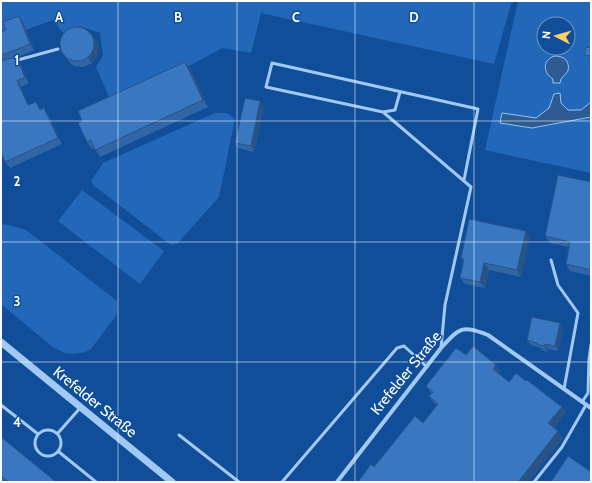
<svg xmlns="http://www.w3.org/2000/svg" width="592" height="483" viewBox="0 0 592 483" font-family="Cabin,sans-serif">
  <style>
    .green { fill: #2368b8; fill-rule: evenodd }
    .water { fill: #2e5b92; stroke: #94c4f8 }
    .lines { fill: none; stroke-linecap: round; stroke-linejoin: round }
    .service { stroke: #a2c9f4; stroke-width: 3 }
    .minor { stroke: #a2c9f4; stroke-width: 4 }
    .tertiary { stroke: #a2c9f4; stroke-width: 7 }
    .wall { fill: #3166a6 }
    .shaded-wall { fill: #285387 }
    .building { fill: #3977c1; stroke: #285387 }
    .grid { fill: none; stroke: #fff; stroke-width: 1; stroke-opacity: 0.55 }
    .labels { text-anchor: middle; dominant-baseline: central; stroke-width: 3; stroke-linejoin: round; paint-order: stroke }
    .street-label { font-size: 15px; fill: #fff; stroke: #104e99 }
    .grid-label { font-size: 13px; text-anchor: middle; font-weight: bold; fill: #fff; stroke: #104e99; stroke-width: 3; stroke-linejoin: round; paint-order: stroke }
  </style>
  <rect width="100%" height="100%" fill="#104e99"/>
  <path class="green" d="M1,1H516L511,4L494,64L261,13L251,53L222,48L193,64L109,97L96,67L103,56L100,33L79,26L64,34L53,20L1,39Z
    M518,1H591V51L587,58L591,59V102L581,110H568L561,103L559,93L549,108L536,118L502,113L500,123L532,128L591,117V173L485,150ZM544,24H568V48H544ZM548,59L568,65C569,75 562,78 553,79L545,66Z
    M215,113H227L235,119L219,197L177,244L171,245L93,185L91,181L103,163Z
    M82,190L164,251L140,284L58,221Z
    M1,224L9,225L26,230L117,301V314L91,349L82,353L73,354L65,353L54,348L1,304Z"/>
  <path class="water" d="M555,56C565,56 570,62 568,71L561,79L560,83H553V79C542,72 543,59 555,56Z
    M560,93L561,103L568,110H581L591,102V117L532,128L500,123L502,113L536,118L549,108L554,94Z"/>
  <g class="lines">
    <path class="service" d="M14,61L58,49
      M383,112L395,110L400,92
      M551,260L558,285L578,313L564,389
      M441,348L445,305L471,187L383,112L266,87L272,63L478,109L464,180
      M582,402L588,393L589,359L591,345
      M1,405L38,434
      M35 443a13 13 0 1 1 26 0a13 13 0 1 1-26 0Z
      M58,433L81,407
      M179,435L239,482
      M59,452L96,482
      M282,482L397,348L404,346L427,367
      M534,482L562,447L586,405"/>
    <path class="minor" d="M337,482L441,348C460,327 462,325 488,335L591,408"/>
    <path class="tertiary" d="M1,342L172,482"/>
  </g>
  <path class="wall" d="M19,16L23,22L34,50L16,58L20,63L29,83L21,87L29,105L40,108L41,109L48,114L62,144L10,168L5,162L2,154L1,155V32L6,30Z
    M97,42L98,47L97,56L92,63L84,67L75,66L71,64L61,52Z
    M591,48V59L587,58L584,55Z
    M185,62L190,68L208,107L100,157L95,148L92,149L87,142L82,121Z
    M264,107L254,152L238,148L235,143Z
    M591,182V276L570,271L566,264L569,247L550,243L545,236Z
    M530,237L521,277L489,270L485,288L465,284L460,278L463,262L461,258Z
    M563,328L558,351L548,349V352L542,350L541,348L531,345L527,340Z
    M466,355L496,365L501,372L499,374L509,382L526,381L562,407L566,413L554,428L558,431L563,438L528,482H358L423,423L437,405L434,403L429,396L432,394L426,386Z
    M1,437L56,482H5L1,479Z"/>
  <path class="shaded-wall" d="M19,16L23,22L34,50L30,44Z
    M91,33L97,42L98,47L97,56L92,63L88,58Z
    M16,57L20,63L29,83L25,77Z
    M185,62L190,68L208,107L203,100Z
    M17,81L21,87L32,111L28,105Z
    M260,101L264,107L254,152L251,146Z
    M44,108L48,114L62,144L58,138Z
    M526,231L530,237L521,277L517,270Z
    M484,263L489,270L485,288L480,282Z
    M560,323L563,328L558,351L555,346Z
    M545,344L548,349V352L544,346Z
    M496,365L501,372L498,375L493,369Z
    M562,407L566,413L553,430L548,423Z
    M558,431L563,438L528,482H518Z"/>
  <path class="building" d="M19,16L30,44L13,51L1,55V32L6,30L3,22Z
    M60 44a17 17 0 1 1 34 0a17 17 0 1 1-34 0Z
    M586,47L591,48V56L584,55Z
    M16,57L25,77L17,81L28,105L36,102L40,110L44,108L58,138L5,162L1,152V61Z
    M185,62L203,100L95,150L91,140L87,142L78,123L82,121L78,111Z
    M245,98L260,101L251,146L235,143Z
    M558,175L591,182V270L566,264L570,242L545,236Z
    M469,219L526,231L517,270L484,263L480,282L460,278L464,259L461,258Z
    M532,317L560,323L555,346L545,344L544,346L539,345L537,343L527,340Z
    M473,346L496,365L493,369L509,382L516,373L526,381L527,380L562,407L548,423L558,431L518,482H358L371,464L374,467L415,416L423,423L438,404L429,396L433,392L426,386L456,348L466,355Z
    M1,437L56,482H9L1,476Z
    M568,456L591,472V482H551Z"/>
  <path class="grid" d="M118,1V482M237,1V482M355,1V482M474,1V482M1,121H591M1,242H591M1,362H591"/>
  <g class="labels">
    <g class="street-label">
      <text transform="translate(406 373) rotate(-51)">Krefelder Straße</text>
      <text transform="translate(95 402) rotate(39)">Krefelder Straße</text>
    </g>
  </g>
  <g class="grid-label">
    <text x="59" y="22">A</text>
    <text x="178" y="22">B</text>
    <text x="296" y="22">C</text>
    <text x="414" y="22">D</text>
    <text x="17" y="65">1</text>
    <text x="17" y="186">2</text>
    <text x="17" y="306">3</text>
    <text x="17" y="427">4</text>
  </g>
  <rect width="592" height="483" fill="none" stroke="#ffffff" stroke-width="4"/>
  <g transform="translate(556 36) rotate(276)"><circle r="19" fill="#104e99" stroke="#7095c2"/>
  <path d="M0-3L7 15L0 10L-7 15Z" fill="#ffd066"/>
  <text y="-6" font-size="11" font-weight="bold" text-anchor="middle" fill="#ffffff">N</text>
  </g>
</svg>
